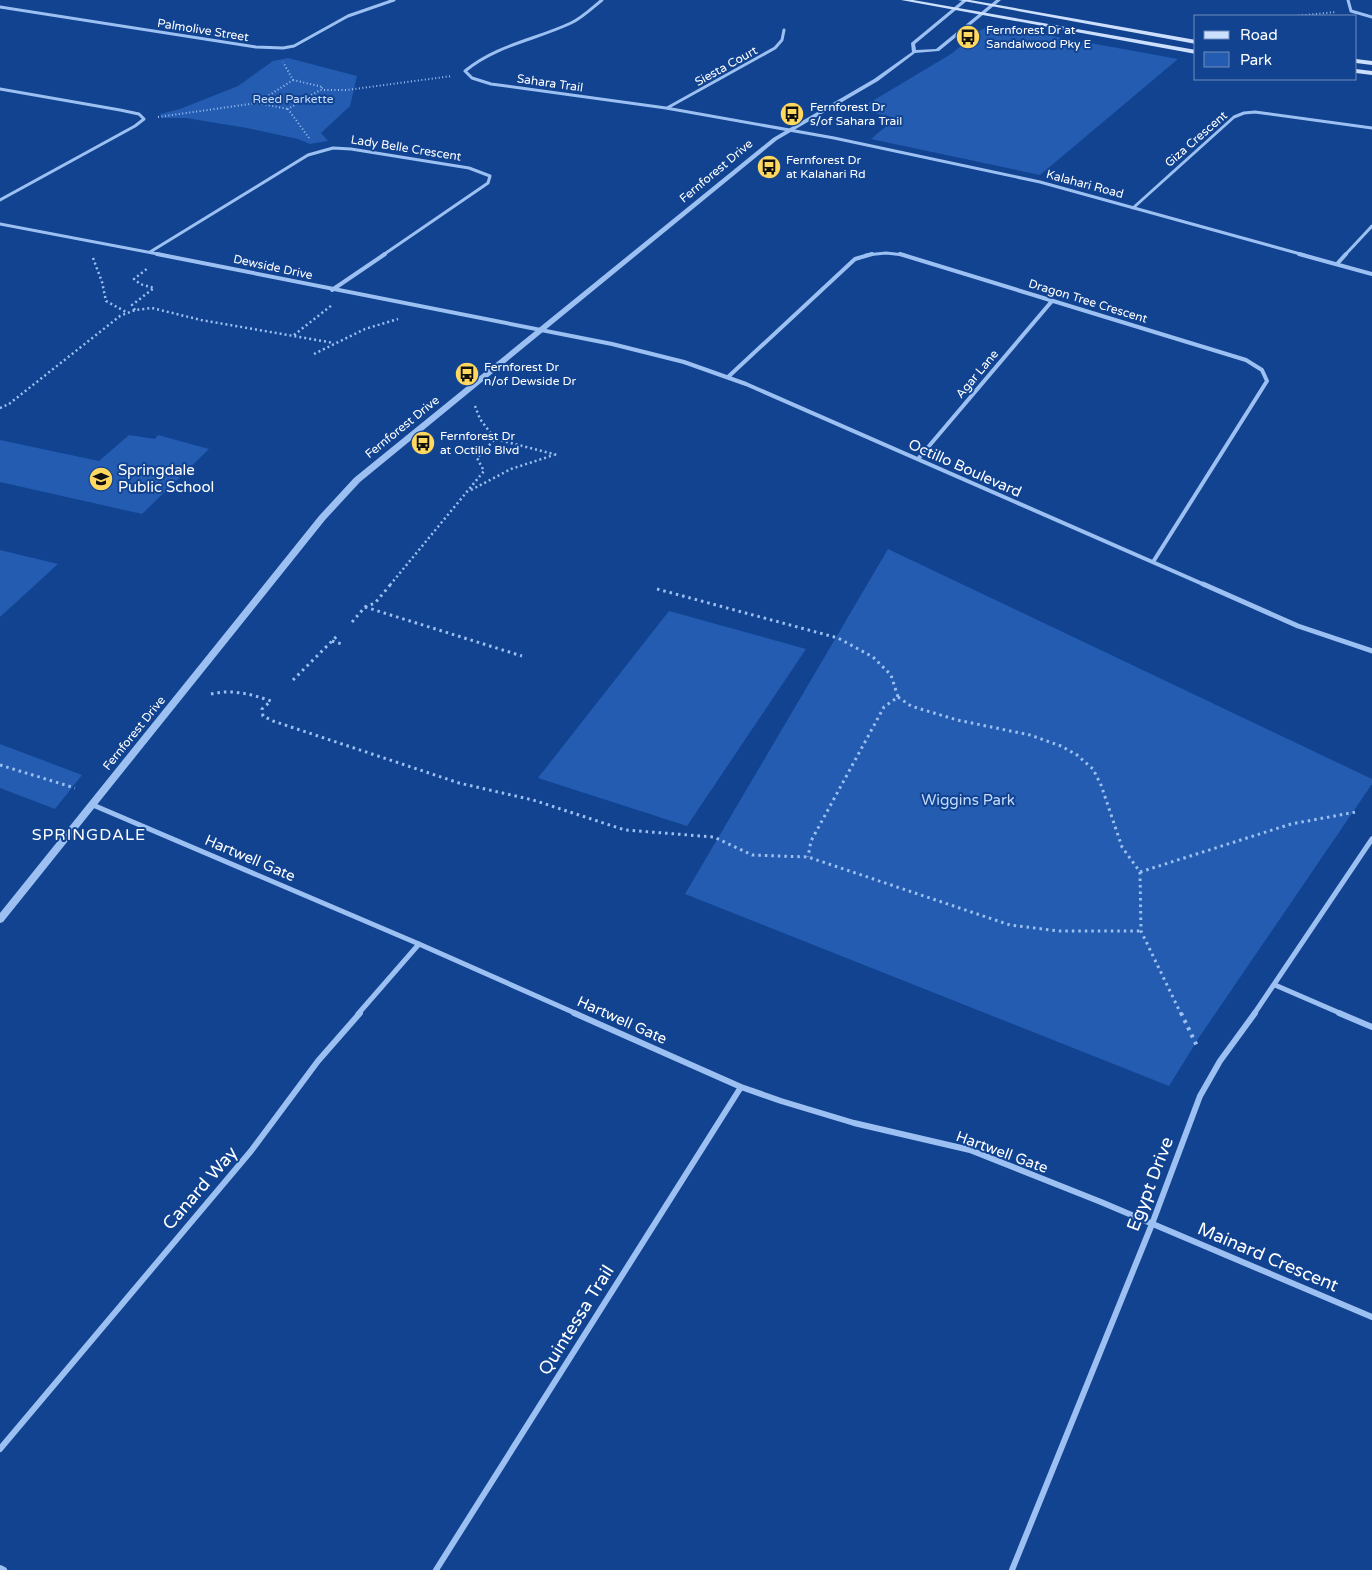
<svg xmlns="http://www.w3.org/2000/svg" width="1372" height="1570" viewBox="0 0 1372 1570" font-family="'Varela Round',sans-serif">
  <style>
    .green { fill: #235cb1 }
    .lines { fill: none; stroke-linecap: round; stroke-linejoin: round }
    .path-far3 { stroke: #9dc0f2; stroke-width: 2; stroke-dasharray: 1 2.5; stroke-linecap: butt }
    .path-far2 { stroke: #9dc0f2; stroke-width: 2.5; stroke-dasharray: 2 3; stroke-linecap: butt }
    .path-far1 { stroke: #9dc0f2; stroke-width: 3; stroke-dasharray: 2.5 4; stroke-linecap: butt }
    .path { stroke: #9dc0f2; stroke-width: 4; stroke-dasharray: 3 5; stroke-linecap: butt }
    .minor-far3 { stroke: #9dc0f2; stroke-width: 3 }
    .minor-far2 { stroke: #9dc0f2; stroke-width: 4 }
    .minor-far1 { stroke: #9dc0f2; stroke-width: 5 }
    .minor { stroke: #9dc0f2; stroke-width: 6 }
    .tertiary { fill: #9dc0f2; fill-rule: evenodd }
    .secondary { fill: #ccdffc; fill-rule: evenodd }
    .labels { text-anchor: middle; dominant-baseline: central; stroke-width: 4; stroke-linejoin: round; paint-order: stroke }
    .far-street-label { font-size: 12px; fill: #fff; stroke: #114391 }
    .far-poi-label { font-size: 12px; fill: #fff; stroke: #114391; text-anchor: start }
    .far-park-label { font-size: 12px; fill: #c4dbfd; stroke: #114391 }
    .street-label { font-size: 15px; fill: #fff; stroke: #114391 }
    .poi-label { font-size: 15px; fill: #fff; stroke: #114391; text-anchor: start }
    .park-label { font-size: 15px; fill: #c4dbfd; stroke: #114391 }
    .neighbourhood-label { font-size: 16px; letter-spacing: 1px; fill: #fff; stroke: #114391 }
    .near-street-label { font-size: 18px; fill: #fff; stroke: #114391 }
  </style>
  <rect width="100%" height="100%" fill="#114391"/>
  <path class="green" d="M990,26H997L1178,59L1040,175L871,139L896,118L859,109L951,54L981,30Z
    M288,58L357,76L350,106L321,133L328,141L310,144L298,139L247,128L186,118H162L160,114L180,109L238,86L273,61Z
    M129,435L155,439L158,435L209,449L142,514L0,482V440L99,461Z
    M888,549L1372,779V784L1200,1036L1169,1086L685,894Z
    M0,550L58,564L0,617Z
    M669,611L806,649L687,826L538,778Z
    M0,744L82,775L55,809L0,788Z"/>
  <g class="lines">
    <path class="path-far3" d="M1295,16L1336,12
      M293,80L323,87L320,90
      M257,103L293,80L283,62
      M158,117L257,103L288,109
      M309,138L288,109L320,90H347L452,76"/>
    <path class="path-far2" d="M93,258L102,282L106,301L126,312
      M135,310L132,305L154,288L140,284L134,279L148,268
      M294,335L332,305
      M314,354L365,329L398,319
      M475,406L480,419L495,439
      M0,408L9,404L120,316L135,310L152,308L201,320L334,343
      M471,490L511,469L554,455
      M390,585L484,471L477,458L495,439L557,455"/>
    <path class="path-far1" d="M657,589L838,638L873,657L891,675L898,697L884,707L811,841L808,857
      M365,607L522,656
      M352,622L365,607L375,603L391,584
      M332,641L342,644
      M293,680L338,635
      M211,694C232,689 251,694 271,701L262,709L263,716L273,721L459,783L533,800L625,830L714,837L752,855L808,857L1010,925L1059,931H1141
      M898,697L911,706L957,720L1030,735L1061,746L1077,755L1093,769L1101,785L1122,847L1140,872L1141,931L1181,1014
      M0,765L75,788
      M1140,872L1291,824L1356,812"/>
    <path class="path" d="M1181,1013L1197,1046"/>
    <path class="minor-far3" d="M602,0C592,8 582,18 571,23C535,40 496,45 465,71L472,78L491,84L666,108L834,138L1040,182L1304,255
      M1348,0L1351,11L1372,17
      M0,7L256,47L283,48L294,46L348,16L394,0
      M0,89L120,110L139,114L144,119L135,126L0,200
      M667,108L775,48L782,40L784,30
      M1133,208L1234,117L1244,113L1255,112L1372,128
      M0,224L163,255
      M150,252L308,155L333,148L351,149L469,168L490,176L488,183L383,255
      M866,255L886,253L904,255
      M1345,255L1372,226"/>
    <path class="minor-far2" d="M157,254L612,344L684,362L746,384L1205,585
      M900,254L1246,360L1262,370L1267,381L1153,562
      M1299,254L1372,274
      M1337,264L1346,254
      M332,290L385,254
      M728,377L855,259L872,254
      M918,459L1052,301"/>
    <path class="minor-far1" d="M1203,584L1298,626L1372,651
      M93,805L419,944L577,1014
      M1275,985L1342,1014
      M358,1014L419,944
      M1254,1014L1372,839"/>
    <path class="minor" d="M574,1013L741,1087L781,1101L854,1123L970,1150L1101,1202L1372,1317
      M1339,1013L1372,1027
      M0,1449L251,1151L318,1061L360,1013
      M0,1568L4,1570
      M436,1570L741,1087
      M1012,1570L1152,1224L1200,1096L1220,1061L1255,1013"/>
    <path class="tertiary" d="M963,0H968L915,44L916,50L936,49L996,0H1001L939,51L915,53L878,81L777,140L360,482L325,520L3,922L0,923V913L319,516L354,478L773,138L874,79L912,52L911,43Z"/>
    <path class="secondary" d="M901,0H913L1196,50V54Z
      M958,0H970L1196,40V44Z
      M1356,59L1372,61V65L1356,63Z
      M1356,69L1372,71V75L1356,73Z"/>
  </g>
  <defs>
    <g id="bus-disc" transform="scale(1.25)"><circle r="9.5" fill="#ffd85f" stroke="#114391"/><path d="M-5-6H5V4H4V6H2V4H-2V6H-4V4H-5ZM-3.5-4V0h7V-4ZM-3.5 1.2v1.5H-2V1.2ZM2 1.2v1.5H3.5V1.2Z" fill="#111"/></g>
    <g id="school-disc" transform="scale(1.25)"><circle r="9.5" fill="#ffd85f" stroke="#114391"/><path d="M0-5L7-2L0 1L-7-2ZM-4 1L0 2.5L4 1V4Q0 6-4 4Z" fill="#111"/></g>
  </defs>
  <g fill-rule="evenodd">
    <use href="#bus-disc" x="968" y="37"/>
    <use href="#bus-disc" x="792" y="114"/>
    <use href="#bus-disc" x="769" y="167"/>
    <use href="#bus-disc" x="467" y="374"/>
    <use href="#bus-disc" x="423" y="443"/>
    <use href="#school-disc" x="101" y="479"/>
  </g>
  <g class="labels">
    <g class="far-street-label">
      <text transform="translate(203 30) rotate(9)">Palmolive Street</text>
      <text transform="translate(726 66) rotate(-29)">Siesta Court</text>
      <text transform="translate(550 83) rotate(8)">Sahara Trail</text>
      <text transform="translate(1196 139) rotate(-41)">Giza Crescent</text>
      <text transform="translate(406 148) rotate(9)">Lady Belle Crescent</text>
      <text transform="translate(716 171) rotate(-40)">Fernforest Drive</text>
      <text transform="translate(1085 184) rotate(15)">Kalahari Road</text>
      <text transform="translate(273 267) rotate(12)">Dewside Drive</text>
      <text transform="translate(1088 301) rotate(17)">Dragon Tree Crescent</text>
      <text transform="translate(977 374) rotate(-50)">Agar Lane</text>
      <text transform="translate(402 427) rotate(-39)">Fernforest Drive</text>
      <text transform="translate(134 733) rotate(-51)">Fernforest Drive</text>
    </g>
    <g class="far-poi-label">
      <text x="986" y="30">Fernforest Dr at<tspan x="986" dy="14">Sandalwood Pky E</tspan></text>
      <text x="810" y="107">Fernforest Dr<tspan x="810" dy="14">s/of Sahara Trail</tspan></text>
      <text x="786" y="160">Fernforest Dr<tspan x="786" dy="14">at Kalahari Rd</tspan></text>
      <text x="484" y="367">Fernforest Dr<tspan x="484" dy="14">n/of Dewside Dr</tspan></text>
      <text x="440" y="436">Fernforest Dr<tspan x="440" dy="14">at Octillo Blvd</tspan></text>
    </g>
    <g class="far-park-label">
      <text x="293" y="99">Reed Parkette</text>
    </g>
    <g class="street-label">
      <text transform="translate(965 468) rotate(24)">Octillo Boulevard</text>
      <text transform="translate(250 858) rotate(23)">Hartwell Gate</text>
      <text transform="translate(622 1020) rotate(24)">Hartwell Gate</text>
      <text transform="translate(1002 1152) rotate(20)">Hartwell Gate</text>
    </g>
    <g class="poi-label">
      <text x="118" y="470">Springdale<tspan x="118" dy="17">Public School</tspan></text>
    </g>
    <g class="park-label">
      <text x="968" y="800">Wiggins Park</text>
    </g>
    <g class="neighbourhood-label">
      <text x="89" y="835">SPRINGDALE</text>
    </g>
    <g class="near-street-label">
      <text transform="translate(1150 1184) rotate(-69)">Egypt Drive</text>
      <text transform="translate(200 1188) rotate(-49)">Canard Way</text>
      <text transform="translate(1268 1257) rotate(23)">Mainard Crescent</text>
      <text transform="translate(576 1320) rotate(-58)">Quintessa Trail</text>
    </g>
  </g>
  <rect x="1194" y="15" width="162" height="65" fill="#114391" stroke="#708ebd"/>
  <rect x="1204" y="31" width="25" height="8" fill="#ccdffc" stroke="#708ebd"/>
  <text x="1240" y="40" font-size="15" fill="#ffffff">Road</text>
  <rect x="1204" y="52" width="25" height="15" fill="#235cb1" stroke="#708ebd"/>
  <text x="1240" y="65" font-size="15" fill="#ffffff">Park</text>
</svg>
